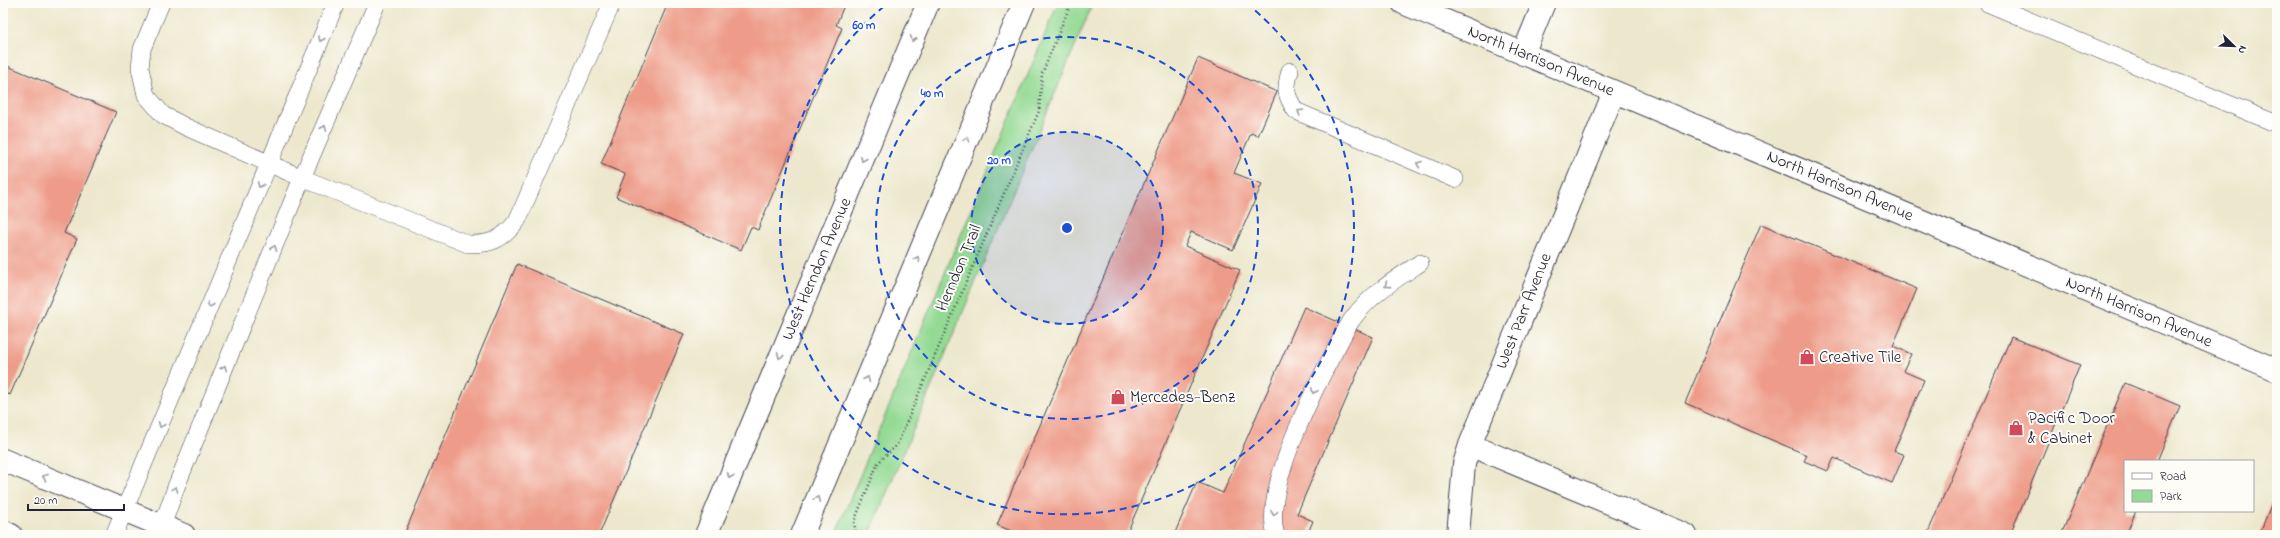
<svg xmlns="http://www.w3.org/2000/svg" width="2280" height="538" viewBox="0 0 2280 538" font-family="'Indie Flower',sans-serif">
  <style>
    .green { fill: #94da94; stroke: #5b7e68 }
    .building { fill: #ee9c89 }
    .lines { fill: none; stroke-linecap: round; stroke-linejoin: round }
    .service-casing { stroke: #404051; stroke-width: 18 }
    .minor-casing { stroke: #404051; stroke-width: 24 }
    .primary-casing { stroke: #404051; stroke-width: 24 }
    .path { stroke: #404051; stroke-width: 2.5; stroke-dasharray: 1 3; stroke-linecap: butt }
    .service { stroke: #fff; stroke-width: 17 }
    .minor { stroke: #fff; stroke-width: 22 }
    .primary { stroke: #fff; stroke-width: 22 }
    .oneway { stroke: #9c9ca7 }
    .ring { fill: none; stroke: #1d4ed8; stroke-width: 2; stroke-dasharray: 7 5 }
    .labels { text-anchor: middle; dominant-baseline: central; stroke-width: 4; stroke-linejoin: round; paint-order: stroke }
    .street-label { font-size: 17px; fill: #22223b; stroke: #fdfcf7 }
    .poi-label { font-size: 17px; fill: #22223b; stroke: #fdfcf7; text-anchor: start }
    .centre { fill: #1d4ed8; stroke: #fdfcf7; stroke-width: 2 }
    .ring-label { font-size: 12px; text-anchor: middle; font-weight: bold; fill: #1d4ed8; stroke: #fdfcf7; stroke-width: 4; stroke-linejoin: round; paint-order: stroke }
  </style>
  <rect width="100%" height="100%" fill="#fdfcf7"/>
  <filter id="ink" filterUnits="userSpaceOnUse"><feTurbulence type="fractalNoise" baseFrequency=".025" numOctaves="2"/><feDisplacementMap in="SourceGraphic" scale="8" xChannelSelector="R" yChannelSelector="G"/><feConvolveMatrix kernelMatrix="1 2 1 2 8 2 1 2 1" color-interpolation-filters="sRGB"/></filter>
  <filter id="wash" filterUnits="userSpaceOnUse"><feTurbulence type="fractalNoise" baseFrequency=".012" numOctaves="4" result="noise"/><feDisplacementMap in="SourceGraphic" scale="16" xChannelSelector="R" yChannelSelector="G"/><feGaussianBlur stdDeviation="0.9" result="paint"/><feColorMatrix in="noise" values="0 0 0 0 0 0 0 0 0 0 0 0 0 0 0 0 0 1.4 0 .05"/><feComposite in="paint" operator="in"/></filter>
  <g filter="url(#wash)">
    <rect width="100%" height="100%" fill="#ede8cd"/>
    <path class="green" d="M1058,3H1093L869,535H835Z"/>
    <g id="blocks">
      <path class="building" d="M668,3H845L836,25L842,28L759,227L758,230L751,227L741,250L616,197L625,174L601,164Z
        M1198,58L1277,92L1258,136L1251,133L1234,173L1262,184L1233,250L1191,232L1185,246L1240,270L1127,533L1130,535H1021L997,525Z
        M3,64L116,112L64,233L77,239L10,395L3,392Z
        M1761,224L1917,289L1893,346L1911,354L1903,371L1924,380L1894,451L1904,455L1892,483L1834,458L1828,471L1804,461L1807,455L1685,403Z
        M517,264L684,334L599,535H404Z
        M1304,307L1373,337L1297,514L1313,521L1307,535H1174L1197,482L1223,493Z
        M2011,337L2080,365L2010,535H1927Z
        M2125,383L2180,406L2157,461H2125V511H2136L2126,535H2061Z
        M2277,490V535H2259Z"/>
    </g>
  </g>
  <g filter="url(#ink)">
    <use href="#blocks" fill-opacity="0" stroke="#404051" stroke-width="1"/>
    <g class="lines">
      <g class="service-casing">
        <path id="service" d="M161,3L142,49L140,68L146,95L163,115L186,127L302,178L468,244C491,245 503,239 517,221L612,3
          M1987,3L2277,124
          M1290,71C1285,89 1285,95 1296,111L1455,179
          M114,535L336,3
          M159,535L176,487L302,178L377,3
          M1276,535C1261,491 1317,383 1339,343C1344,334 1348,324 1354,317C1371,294 1396,279 1420,263"/>
      </g>
      <g class="minor-casing">
        <path id="minor" d="M1403,3L2277,370
          M1523,54L1544,3
          M1470,445L1686,535
          M1458,535L1464,464L1470,445L1614,92"/>
      </g>
      <g class="primary-casing">
        <path id="primary" d="M3,460L184,535
          M3,531L11,535
          M706,535L928,3
          M802,535L1024,3"/>
      </g>
      <path class="path" d="M856,535L854,522L878,463L897,445L1039,111L1042,74L1071,3"/>
      <use href="#service" class="service"/>
      <use href="#minor" class="minor"/>
      <use href="#primary" class="primary"/>
    </g>
    <defs><path id="oneway-chevron" d="M-2-3.5L2.5 0L-2 3.5" fill="none" stroke-width="1.6" stroke-linecap="round" stroke-linejoin="round"/></defs>
    <g class="oneway">
      <use href="#oneway-chevron" transform="translate(321 39) rotate(113)"/>
      <use href="#oneway-chevron" transform="translate(913 39) rotate(113)"/>
      <use href="#oneway-chevron" transform="translate(1300 112) rotate(-148)"/>
      <use href="#oneway-chevron" transform="translate(324 128) rotate(-67)"/>
      <use href="#oneway-chevron" transform="translate(967 139) rotate(-67)"/>
      <use href="#oneway-chevron" transform="translate(863 159) rotate(113)"/>
      <use href="#oneway-chevron" transform="translate(1419 164) rotate(-157)"/>
      <use href="#oneway-chevron" transform="translate(260 185) rotate(112)"/>
      <use href="#oneway-chevron" transform="translate(274 248) rotate(-68)"/>
      <use href="#oneway-chevron" transform="translate(917 259) rotate(-67)"/>
      <use href="#oneway-chevron" transform="translate(1387 285) rotate(144)"/>
      <use href="#oneway-chevron" transform="translate(210 305) rotate(112)"/>
      <use href="#oneway-chevron" transform="translate(780 356) rotate(113)"/>
      <use href="#oneway-chevron" transform="translate(224 368) rotate(-68)"/>
      <use href="#oneway-chevron" transform="translate(867 379) rotate(-67)"/>
      <use href="#oneway-chevron" transform="translate(1314 391) rotate(115)"/>
      <use href="#oneway-chevron" transform="translate(161 425) rotate(112)"/>
      <use href="#oneway-chevron" transform="translate(730 476) rotate(113)"/>
      <use href="#oneway-chevron" transform="translate(45 477) rotate(-158)"/>
      <use href="#oneway-chevron" transform="translate(175 489) rotate(-70)"/>
      <use href="#oneway-chevron" transform="translate(817 499) rotate(-67)"/>
      <use href="#oneway-chevron" transform="translate(1274 513) rotate(97)"/>
    </g>
  </g>
  <circle cx="1067" cy="228" r="96" fill="#1d4ed8" fill-opacity=".12"/>
  <g class="ring">
    <circle cx="1067" cy="228" r="96"/>
    <circle cx="1067" cy="228" r="191"/>
    <path d="M1246 3A287 287 0 1 1 888 3"/>
  </g>
  <defs>
    <g id="shop-bare" transform="scale(1.2)"><path d="M-5-2.5h2.3a2.7 3.5 0 0 1 5.4 0H5L5.5 6h-11ZM-1.5-2.5h3a1.5 2.3 0 0 0-3 0Z" fill="#d1495b" stroke="#fdfcf7" stroke-width="2.5" paint-order="stroke"/></g>
  </defs>
  <g fill-rule="evenodd">
    <use href="#shop-bare" x="1807" y="357"/>
    <use href="#shop-bare" x="1118" y="397"/>
    <use href="#shop-bare" x="2016" y="428"/>
  </g>
  <g class="labels">
    <g class="street-label">
      <text transform="translate(1541 61) rotate(23)">North Harrison Avenue</text>
      <text transform="translate(1840 186) rotate(23)">North Harrison Avenue</text>
      <text transform="translate(959 268) rotate(-67)">Herndon Trail</text>
      <text transform="translate(817 269) rotate(-67)">West Herndon Avenue</text>
      <text transform="translate(1524 311) rotate(-68)">West Parr Avenue</text>
      <text transform="translate(2139 312) rotate(23)">North Harrison Avenue</text>
    </g>
    <g class="poi-label">
      <text x="1819" y="357">Creative Tile</text>
      <text x="1130" y="397">Mercedes-Benz</text>
      <text x="2028" y="418">Pacific Door<tspan x="2028" dy="20">&amp; Cabinet</tspan></text>
    </g>
  </g>
  <circle cx="1067" cy="228" r="6" class="centre"/>
  <g class="ring-label">
    <text x="864" y="29">60 m</text>
    <text x="932" y="97">40 m</text>
    <text x="999" y="164">20 m</text>
  </g>
  <rect width="2280" height="538" fill="none" stroke="#fdfcf7" stroke-width="16"/>
  <rect x="2124" y="460" width="130" height="52" fill="#fdfcf7" stroke="#a5a5ac"/>
  <rect x="2132" y="473" width="20" height="6" fill="#ffffff" stroke="#a5a5ac"/>
  <text x="2160" y="480" font-size="12" fill="#22223b">Road</text>
  <rect x="2132" y="490" width="20" height="12" fill="#94da94" stroke="#a5a5ac"/>
  <text x="2160" y="500" font-size="12" fill="#22223b">Park</text>
  <g transform="translate(2234 46) rotate(113)" stroke="#fdfcf7" stroke-width="3" paint-order="stroke">
  <path d="M0-3L7 15L0 10L-7 15Z" fill="#22223b"/>
  <text y="-6" font-size="11" font-weight="bold" text-anchor="middle" fill="#22223b">N</text>
  </g>
  <path d="M28 504v6h96v-6" fill="none" stroke="#22223b" stroke-width="2"/>
  <text x="34" y="504" font-size="12" fill="#22223b" stroke="#fdfcf7" stroke-width="3" paint-order="stroke">20 m</text>
</svg>
